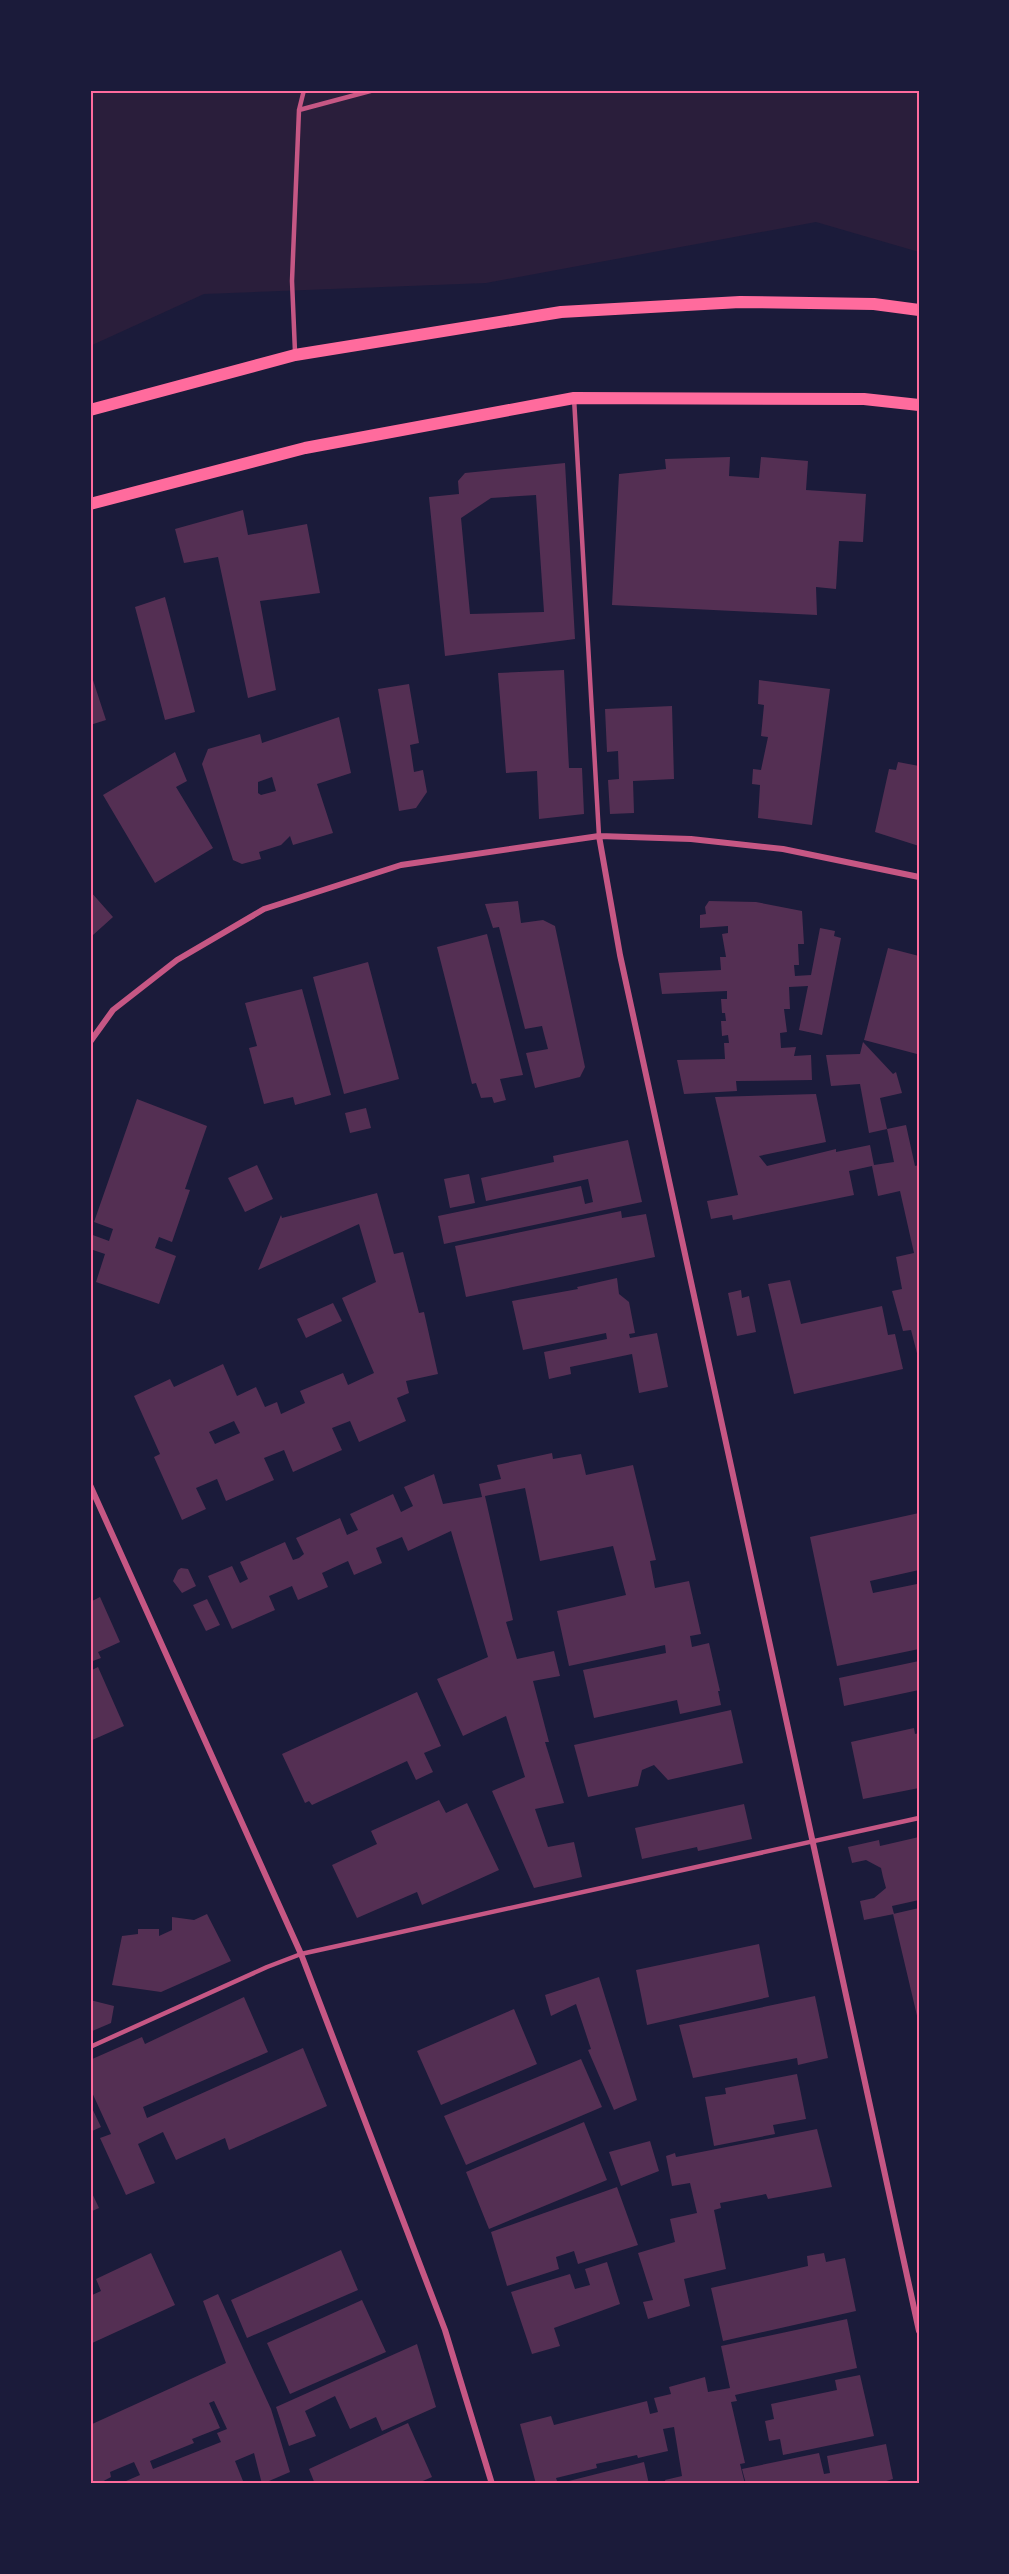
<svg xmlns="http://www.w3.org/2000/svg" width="1009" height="2574" viewBox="0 0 1009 2574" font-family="'Libre Baskerville',serif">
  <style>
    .green { fill: #2a1e3b }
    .building { fill: #542f53; fill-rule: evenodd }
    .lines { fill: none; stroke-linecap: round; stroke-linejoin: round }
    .service { stroke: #c65784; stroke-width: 4.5 }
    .minor { stroke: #c65784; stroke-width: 6 }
    .secondary { stroke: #ff6b9d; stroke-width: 12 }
    .neatline { fill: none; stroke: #ff6b9d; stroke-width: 2 }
  </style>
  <rect width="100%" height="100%" fill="#1b1b3a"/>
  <path class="green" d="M90,90H919V252L816,222L486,283L204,294L90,346Z"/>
  <path class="building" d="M730,457L729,476L759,478L761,457L808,461L806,490L866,494L863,542L839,541L836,589L816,587L817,615L612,605L619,474L666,469L665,459Z
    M565,463L575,639L445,656L429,497L459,494L458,481L465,473ZM536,495L544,612L470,614L461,518L491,498Z
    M243,510L248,535L307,524L320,593L260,601L276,690L248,698L218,557L184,563L175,529Z
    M165,597L195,712L165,720L135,607Z
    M564,670L569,768H582L584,814L539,819L537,771L506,773L498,673Z
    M90,671L106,720L90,725Z
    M759,680L830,689L812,825L758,818L760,785L752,784L753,769L761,770L768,737L761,736L764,705L758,704Z
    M409,684L419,743L410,745L414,772L423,770L427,792L416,808L399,811L378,689Z
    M672,706L674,779L633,781L634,813L610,814L608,780L619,779L618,751L607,752L605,709Z
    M339,717L351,773L317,784L333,833L293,845L290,836L281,845L259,852L261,859L242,864L233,860L202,764L208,749L260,734L262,743ZM272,777L276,791L261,795L258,793V782Z
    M175,752L187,781L176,787L213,848L155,883L103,795Z
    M898,762L919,766V846L875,832L889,769L896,770Z
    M90,891L113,917L93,935L90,931Z
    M518,901L521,923L543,920L555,926L585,1067L580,1077L535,1088L526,1053L548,1049L544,1034L542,1026L525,1029L499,927L493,928L485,904Z
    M709,901L756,902L802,911L804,944H798L799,965H794L795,976L811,975L820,928L835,931L834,936L841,938L822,1035L799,1030L808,986L789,987L790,1009H784L787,1032L780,1033L781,1048L796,1047L794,1056L811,1055L812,1080L736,1081L737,1091L684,1094L677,1060L725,1059L724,1043H729L728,1035L722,1036L721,1021H726L725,1013H722L721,999H727V991L662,994L659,973L721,970L720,957H726L722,934L728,933V926L700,928V915L706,914L705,907Z
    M487,934L523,1075L500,1079L506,1100L494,1103L492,1097L481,1098L476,1083L472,1084L437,947Z
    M888,948L919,956L917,1054L864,1040Z
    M368,962L399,1079L344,1094L313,977Z
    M302,989L331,1095L295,1105L293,1097L264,1104L249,1048L257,1046L245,1003Z
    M863,1042L893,1074L896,1072L902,1093L880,1098L887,1129L869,1133L860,1084L831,1086L826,1055L860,1054Z
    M816,1094L826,1142L759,1156L767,1166L836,1149V1152L870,1145L874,1165L894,1162L887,1129L906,1125L915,1166L919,1165V1361L911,1330L903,1331L892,1291L902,1289L896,1257L914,1253L900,1191L878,1196L872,1166L849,1171L854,1195L733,1220L732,1215L711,1219L707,1201L738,1195L715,1097Z
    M137,1099L207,1126L185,1189L190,1190L172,1242L159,1237L155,1248L176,1256L159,1304L96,1282L105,1254L90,1249V1234L109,1241L113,1229L94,1222Z
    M366,1108L371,1128L350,1133L345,1113Z
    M628,1140L642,1202L444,1244L438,1216L581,1186L585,1204L593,1202L588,1179L486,1201L481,1178L554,1162L553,1156Z
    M257,1165L273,1199L245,1212L228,1178Z
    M469,1174L475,1203L450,1208L444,1179Z
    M377,1193L394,1254L403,1252L419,1313L424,1312L438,1374L406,1381L409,1393L397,1398L406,1421L359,1442L350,1421L332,1428L342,1450L293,1472L284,1450L264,1458L274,1480L226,1501L217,1479L196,1488L206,1509L182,1520L154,1457L160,1454L134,1396L170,1379L174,1387L223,1364L237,1396L256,1387L265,1407L277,1402L281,1414L305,1403L300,1391L343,1373L348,1385L374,1373L342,1298L376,1282L359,1224L258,1270L281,1215L282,1218ZM234,1421L240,1433L215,1444L209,1432Z
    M621,1211L622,1218L646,1214L655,1257L466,1297L455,1246Z
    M617,1278L619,1294L629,1302L635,1333L629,1334L630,1338L657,1333L668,1387L639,1393L632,1354L570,1367L571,1374L549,1379L544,1352L607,1339L606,1333L523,1350L512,1301L578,1289L577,1287Z
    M790,1280L801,1324L882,1306L888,1335L895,1334L903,1369L794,1394L768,1284Z
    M741,1290L742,1298L749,1296L756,1332L737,1336L728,1293Z
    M333,1303L342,1321L306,1338L297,1319Z
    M552,1453L553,1459L581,1454L586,1475L633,1465L656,1560L650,1561L655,1588L689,1581L701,1634L690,1636L692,1647L709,1643L720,1691H718L721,1705L680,1714L677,1700L594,1718L583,1670L666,1653L665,1645L569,1666L557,1611L626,1595L613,1546L540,1561L525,1488L485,1496L513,1620L506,1622L517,1659L554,1651L560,1676L533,1681L549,1742H545L564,1803L535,1809L548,1847L574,1842L582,1877L534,1888L492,1791L525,1777L506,1716L463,1736L437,1679L488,1657L451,1531L408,1551L402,1537L376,1548L382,1563L354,1575L348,1561L337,1566L322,1573L328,1587L298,1600L292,1586L269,1596L275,1610L232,1629L208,1576L232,1566L240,1583L248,1579L240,1562L285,1542L293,1560L299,1558L304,1554L296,1538L340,1518L347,1535L358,1530L350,1514L393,1494L401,1512L413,1506L404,1487L434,1474L443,1504L482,1497L479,1484L501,1479L497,1465Z
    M919,1513V1570L870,1581L873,1593L917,1584L919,1649L837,1666L810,1537Z
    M181,1568L188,1569L196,1586L182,1593L173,1581L178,1570Z
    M100,1597L120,1642L98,1652L101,1658L90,1662V1602Z
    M207,1599L220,1625L206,1631L193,1605Z
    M919,1661V1690L844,1706L839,1678Z
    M98,1667L124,1726L90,1741V1671Z
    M417,1692L441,1746L424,1753L433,1772L416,1780L407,1761L312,1805L309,1801L305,1803L282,1754Z
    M731,1710L743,1763L668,1780L654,1765L642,1770L638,1786L588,1797L574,1745Z
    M914,1728L915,1734L919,1733V1788L863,1799L851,1742Z
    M439,1800L446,1813L467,1803L499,1870L422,1905L417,1892L357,1918L332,1865L377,1844L371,1831Z
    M744,1804L752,1839L698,1851L697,1847L642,1859L635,1828Z
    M919,1837V1900L892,1906L894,1914L864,1920L860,1901L874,1898L886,1888L883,1877L881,1868L866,1860L852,1863L848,1847L879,1840L880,1846Z
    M919,1908V2020H918L893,1914Z
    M207,1914L231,1961L161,1992L112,1985L122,1936L138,1934V1929H159V1936L172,1930V1917L194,1920Z
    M759,1944L769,1997L647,2025L636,1970Z
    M599,1977L637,2100L614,2110L588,2050L591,2049L576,2004L551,2016L545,1995Z
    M815,1996L828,2058L798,2065L797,2058L693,2078L679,2025Z
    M244,1997L268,2052L143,2107L147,2118L303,2048L327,2106L229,2150L225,2138L176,2160L163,2132L138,2144L155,2183L126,2195L100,2138L111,2134L90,2088V2060L142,2037L145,2044Z
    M90,2000L114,2006L111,2023L90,2032Z
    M514,2009L537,2064L441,2105L417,2051Z
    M581,2059L602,2107L466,2165L444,2116Z
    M797,2074L806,2119L773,2125L775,2134L714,2146L705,2097L726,2094L725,2088Z
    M90,2104L101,2127L90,2132Z
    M584,2122L607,2180L489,2229L466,2172Z
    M817,2129L832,2187L768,2199L766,2194L720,2203L721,2208L714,2210L726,2269L684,2279L690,2306L648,2319L643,2302L653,2300L638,2253L675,2242L670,2219L697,2213L690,2183L672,2186L666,2156L675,2153L676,2157Z
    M650,2141L659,2171L621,2186L609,2152Z
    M617,2187L638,2245L578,2264L574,2251L556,2257L559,2269L507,2286L491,2232Z
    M90,2189L99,2208L90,2212Z
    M341,2250L358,2290L247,2338L231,2300Z
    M151,2253L175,2305L90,2344V2296L101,2291L96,2279Z
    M824,2253L826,2262L845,2258L856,2311L723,2341L711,2288L808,2266L807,2256Z
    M607,2262L620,2304L554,2328L560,2346L532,2354L511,2292L570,2274L575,2289L590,2285L585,2269Z
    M218,2294L271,2409L290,2472L262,2484L254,2453L235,2461L243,2481L237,2484H119L140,2475L134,2462L110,2472L111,2477L98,2484H90V2425L226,2363L203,2301ZM214,2401L227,2429L217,2433L221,2442L153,2469L150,2461L194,2443L192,2439L220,2428L209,2403Z
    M362,2300L386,2352L290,2394L267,2343Z
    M847,2319L857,2368L735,2395L737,2401L731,2402L745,2463L740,2464L745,2484H666L665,2480L682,2476L674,2427L663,2429L668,2451L638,2458L637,2455L596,2464L597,2468L556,2478L558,2484H536L520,2424L551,2416L554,2425L647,2401L650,2414L658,2412L654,2398L671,2394L669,2387L705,2377L708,2392L730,2388L721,2346Z
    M417,2344L436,2407L382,2431L376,2417L350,2429L335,2396L305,2411L316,2436L289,2446L276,2407Z
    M860,2375L874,2436L783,2455L780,2439L769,2441L765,2421L774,2419L771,2404L837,2390L835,2380Z
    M408,2423L432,2477L416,2484H315L309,2469Z
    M886,2444L893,2479L883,2482L884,2484H746L742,2469L819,2453L824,2474L830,2473L827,2456Z
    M644,2462L649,2484H562L561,2483Z"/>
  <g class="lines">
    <path class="service" d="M299,110L374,90
      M295,352L292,281L299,110L304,90
      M574,398L599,836
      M90,2047L267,1967L301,1954L919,1818"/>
    <path class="minor" d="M599,836L620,955L919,2331
      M90,1042L113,1010L177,960L264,909L401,865L599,836L691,839L783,849L919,877
      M90,1485L301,1954L445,2330L492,2484"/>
    <path class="secondary" d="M90,410L295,355L561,312L740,302L874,304L919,310
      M90,504L305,448L574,398L864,399L919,405"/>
  </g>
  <rect width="1009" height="2574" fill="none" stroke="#1b1b3a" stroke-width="183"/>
  <rect x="92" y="92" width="826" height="2390" class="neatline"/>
</svg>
